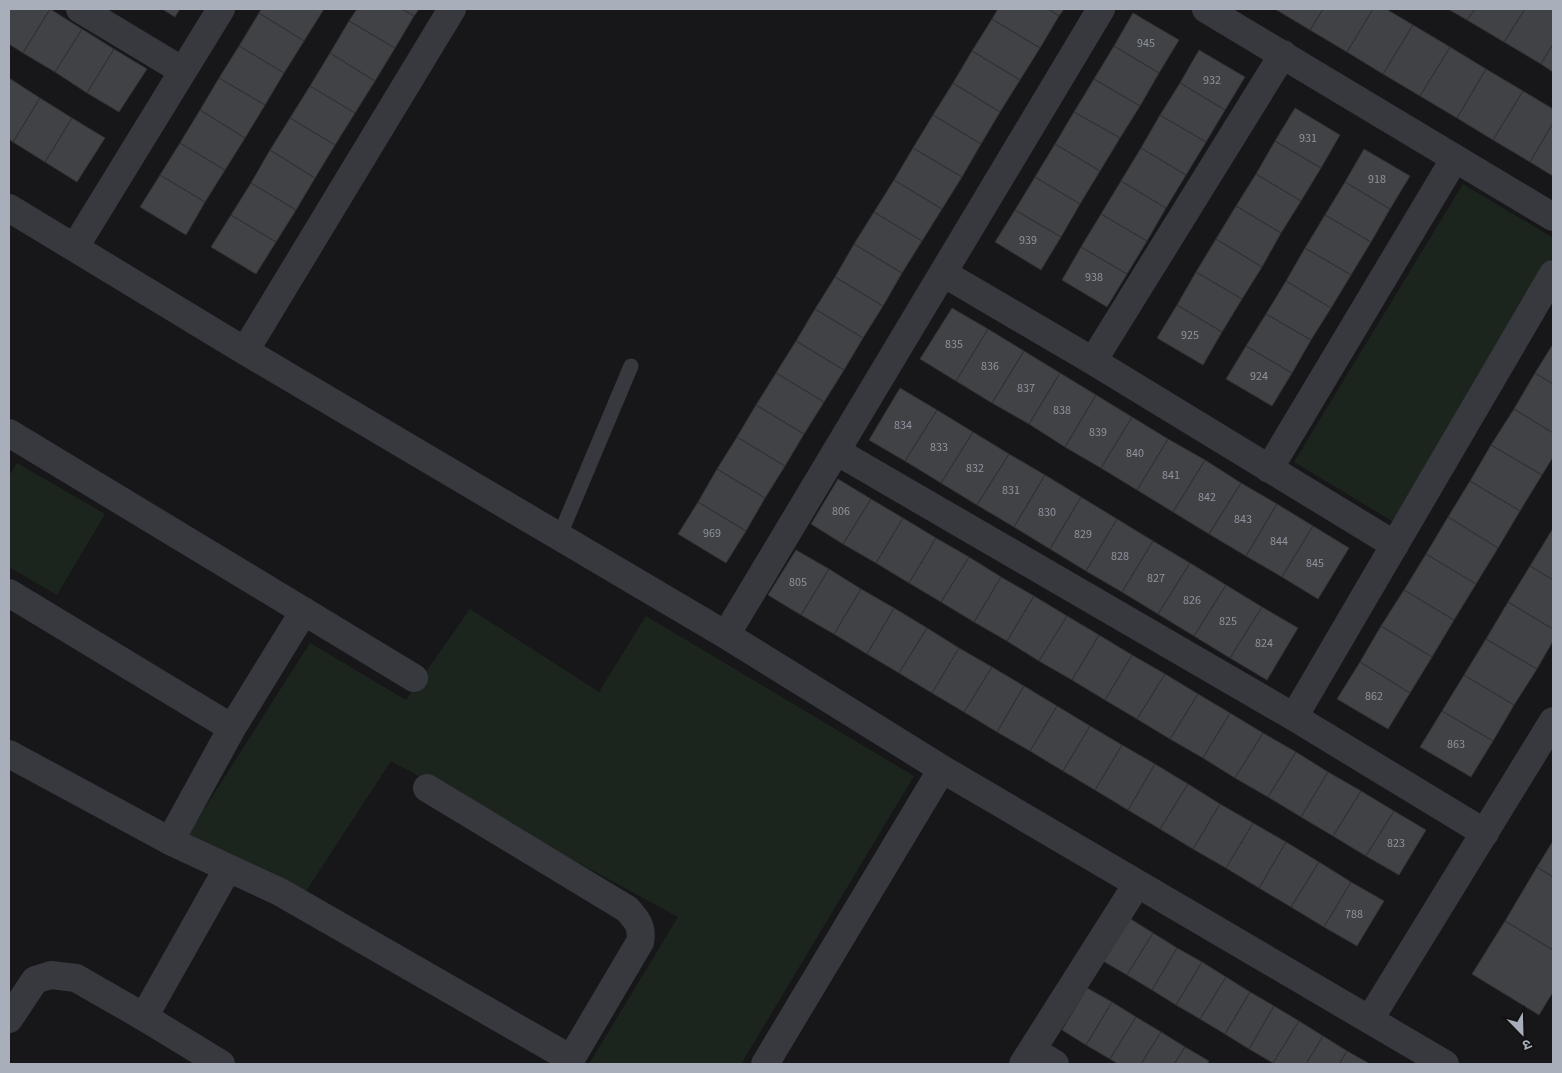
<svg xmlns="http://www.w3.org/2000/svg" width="1562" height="1073" viewBox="0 0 1562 1073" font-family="'Source Sans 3','Noto Sans Devanagari',sans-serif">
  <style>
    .green { fill: #1c251d }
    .building { fill: #414246; stroke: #313135 }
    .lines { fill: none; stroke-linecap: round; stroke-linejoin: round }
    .service { stroke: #37393e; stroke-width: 15 }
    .minor { stroke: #37393e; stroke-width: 28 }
    .labels { text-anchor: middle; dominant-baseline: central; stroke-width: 4; stroke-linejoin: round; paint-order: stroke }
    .number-label { font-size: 12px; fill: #8e949d }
  </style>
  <rect width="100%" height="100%" fill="#171719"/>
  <path class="green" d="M1463,184L1553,238V256L1392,521L1294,462Z
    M17,463L105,514L57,595L9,567V476Z
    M470,609L599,692L646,616L914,776L741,1064H589L678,917L391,761L293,911L187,836L310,643L406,700Z"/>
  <path class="building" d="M9,9H50L23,53L9,44Z
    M50,9L82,29L55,72L23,53Z
    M162,9H180L175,17Z
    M261,9H324L304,41L259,13Z
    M357,9H402L414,16L395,48L349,21Z
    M402,9H419L414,16Z
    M998,9H1048L1059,16L1040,48L992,19Z
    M1048,9H1064L1059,16Z
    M1275,9H1323L1310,30Z
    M1323,9H1373L1347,52L1310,30Z
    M1373,9H1386L1413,25L1383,74L1347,52Z
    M1448,9H1475L1467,20Z
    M1475,9H1525L1504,42L1467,20Z
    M1525,9H1553V44L1541,64L1504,42Z
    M259,13L304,41L284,73L239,46Z
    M1133,13L1179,40L1159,73L1114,46Z
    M992,19L1040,48L1020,80L972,51Z
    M349,21L395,48L375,81L330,53Z
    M1413,25L1450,47L1420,96L1383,74Z
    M82,29L114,49L87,93L55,72Z
    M1553,44V72L1541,64Z
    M239,46L284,73L265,105L219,78Z
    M1114,46L1159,73L1140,106L1094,79Z
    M1450,47L1486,69L1457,118L1420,96Z
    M114,49L147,69L119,112L87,93Z
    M1199,50L1245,77L1225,110L1180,83Z
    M972,51L1020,80L1000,112L953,83Z
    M330,53L375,81L355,113L310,86Z
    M1486,69L1523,91L1493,140L1457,118Z
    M9,78L40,98L13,142L9,139Z
    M219,78L265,105L245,138L200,110Z
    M1094,79L1140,106L1120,138L1074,112Z
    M953,83L1000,112L981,144L933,115Z
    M1180,83L1225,110L1206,142L1160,115Z
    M310,86L355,113L335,145L290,118Z
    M1523,91L1553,109V123L1530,162L1493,140Z
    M40,98L72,118L45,162L13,142Z
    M1295,108L1340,135L1321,168L1275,141Z
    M200,110L245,138L225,170L180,143Z
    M1074,112L1120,138L1100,171L1055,144Z
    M933,115L981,144L962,177L913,148Z
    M1160,115L1206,142L1186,175L1141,148Z
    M72,118L105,138L77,182L45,162Z
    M290,118L335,145L315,178L270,150Z
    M1553,123V176L1530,162Z
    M1275,141L1321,168L1301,201L1256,174Z
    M180,143L225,170L205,202L160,175Z
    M1055,144L1100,171L1080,204L1035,177Z
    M913,148L962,177L942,209L894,180Z
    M1141,148L1186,175L1166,208L1121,181Z
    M1364,149L1410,176L1390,209L1345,182Z
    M270,150L315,178L296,210L251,183Z
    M1256,174L1301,201L1281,233L1236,206Z
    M160,175L205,202L186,235L140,207Z
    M1035,177L1080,204L1061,237L1015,210Z
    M894,180L942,209L922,241L874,212Z
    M1121,181L1166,208L1147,241L1101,214Z
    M1345,182L1390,209L1371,242L1325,215Z
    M251,183L296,210L276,242L231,215Z
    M1236,206L1281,233L1262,267L1216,239Z
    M1015,210L1061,237L1041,270L995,242Z
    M874,212L922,241L902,273L854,244Z
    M1101,214L1147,241L1127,274L1081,247Z
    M231,215L276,242L256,274L211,247Z
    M1325,215L1371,242L1351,275L1305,248Z
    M1216,239L1262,267L1242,299L1196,272Z
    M854,244L902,273L883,306L835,277Z
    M1081,247L1127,274L1107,307L1062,280Z
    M1305,248L1351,275L1331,308L1286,281Z
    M1196,272L1242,299L1222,332L1177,305Z
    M835,277L883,306L863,338L815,309Z
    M1286,281L1331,308L1311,340L1266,314Z
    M1177,305L1222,332L1203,365L1157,338Z
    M952,308L988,329L956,381L920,359Z
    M815,309L863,338L844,370L796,341Z
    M1266,314L1311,340L1292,373L1246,346Z
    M988,329L1024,351L992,403L956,381Z
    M796,341L844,370L824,402L776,373Z
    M1553,344V384L1535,373Z
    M1246,346L1292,373L1272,406L1226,379Z
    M1024,351L1060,373L1029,424L992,403Z
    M776,373L824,402L804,434L756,405Z
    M1060,373L1096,395L1065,447L1029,424Z
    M1535,373L1553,384V433L1514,409Z
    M900,388L937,410L905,461L869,440Z
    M1096,395L1132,417L1101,468L1065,447Z
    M756,405L804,434L785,466L737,437Z
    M1514,409L1553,433V457L1542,475L1491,445Z
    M937,410L973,432L941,483L905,461Z
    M1132,417L1168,439L1137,490L1101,468Z
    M973,432L1009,454L977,505L941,483Z
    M737,437L785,466L765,498L717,469Z
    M1168,439L1205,460L1173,512L1137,490Z
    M1491,445L1542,475L1520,511L1470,481Z
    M1009,454L1045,475L1014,527L977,505Z
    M1205,460L1241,483L1209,534L1173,512Z
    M717,469L765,498L746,531L698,502Z
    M1045,475L1081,497L1050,549L1014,527Z
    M838,479L871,499L843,544L811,524Z
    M1470,481L1520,511L1498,548L1448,517Z
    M1241,483L1277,504L1246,556L1209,534Z
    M1081,497L1117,519L1086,571L1050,549Z
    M871,499L903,518L876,563L843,544Z
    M698,502L746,531L726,563L678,534Z
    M1277,504L1313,526L1282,577L1246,556Z
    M1448,517L1498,548L1476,584L1426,554Z
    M903,518L936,538L909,583L876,563Z
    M1117,519L1153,541L1122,592L1086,571Z
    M1313,526L1349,548L1318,599L1282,577Z
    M1552,530H1553V580L1530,566Z
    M936,538L969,557L941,602L909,583Z
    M1153,541L1190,563L1158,614L1122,592Z
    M796,550L829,569L801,615L768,595Z
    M1426,554L1476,584L1454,620L1404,590Z
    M969,557L1001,577L974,622L941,602Z
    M1190,563L1226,585L1194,636L1158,614Z
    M1530,566L1553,580V629L1508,602Z
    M829,569L861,589L834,634L801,615Z
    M1001,577L1034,596L1007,641L974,622Z
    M1226,585L1262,607L1230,658L1194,636Z
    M861,589L894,608L867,654L834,634Z
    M1404,590L1454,620L1432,657L1381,626Z
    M1034,596L1067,616L1039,661L1007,641Z
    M1508,602L1553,629V641L1537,669L1486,639Z
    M1262,607L1298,628L1267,680L1230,658Z
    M894,608L927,628L899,673L867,654Z
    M1067,616L1099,635L1072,680L1039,661Z
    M1381,626L1432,657L1410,693L1360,662Z
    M927,628L959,648L932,693L899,673Z
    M1099,635L1132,655L1105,700L1072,680Z
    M1486,639L1537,669L1514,705L1464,675Z
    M959,648L992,667L964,712L932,693Z
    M1132,655L1165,674L1137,719L1105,700Z
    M1360,662L1410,693L1388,729L1337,699Z
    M992,667L1024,686L997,732L964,712Z
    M1165,674L1198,694L1170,739L1137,719Z
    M1464,675L1514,705L1493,741L1442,711Z
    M1024,686L1057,706L1030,751L997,732Z
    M1198,694L1230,713L1203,758L1170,739Z
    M1057,706L1090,726L1063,771L1030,751Z
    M1442,711L1493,741L1471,777L1420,747Z
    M1230,713L1263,733L1235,778L1203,758Z
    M1090,726L1122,745L1095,790L1063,771Z
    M1263,733L1296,752L1268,797L1235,778Z
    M1122,745L1155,764L1128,810L1095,790Z
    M1296,752L1328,772L1301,817L1268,797Z
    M1155,764L1188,784L1160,829L1128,810Z
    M1328,772L1361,791L1333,836L1301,817Z
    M1188,784L1220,804L1193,849L1160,829Z
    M1361,791L1394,811L1366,856L1333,836Z
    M1220,804L1253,823L1226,868L1193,849Z
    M1394,811L1426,830L1399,875L1366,856Z
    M1253,823L1286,842L1259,888L1226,868Z
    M1553,841V877L1537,867Z
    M1286,842L1319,862L1291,907L1259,888Z
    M1319,862L1351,882L1324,927L1291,907Z
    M1537,867L1553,877V950L1505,921Z
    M1351,882L1384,901L1357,946L1324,927Z
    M1129,918L1153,933L1127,975L1103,961Z
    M1505,921L1553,950V992L1539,1015L1472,974Z
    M1153,933L1177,948L1152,990L1127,975Z
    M1177,948L1202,962L1176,1005L1152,990Z
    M1202,962L1226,977L1200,1019L1176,1005Z
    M1226,977L1250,992L1225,1034L1200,1019Z
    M1087,988L1112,1002L1086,1045L1062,1030Z
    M1250,992L1274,1006L1249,1049L1225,1034Z
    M1112,1002L1136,1017L1110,1059L1086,1045Z
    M1274,1006L1299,1021L1273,1063L1249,1049Z
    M1136,1017L1161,1032L1141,1064H1118L1110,1059Z
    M1299,1021L1323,1036L1306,1064H1274L1273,1063Z
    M1161,1032L1185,1047L1174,1064H1141Z
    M1323,1036L1347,1051L1339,1064H1306Z
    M1185,1047L1209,1061L1207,1064H1174Z
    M1347,1051L1370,1064H1339Z"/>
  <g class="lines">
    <path class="service" d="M559,537L631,366"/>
    <path class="minor" d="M80,9L183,71
      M1206,9L1553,217
      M9,208L245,351L726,635L942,769L1445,1064
      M75,247L221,9
      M943,273L1093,361L1395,545
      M245,351L452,9
      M1093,361L1283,54
      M9,433L414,678
      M836,451L1294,717L1485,833
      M1269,469L1455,158
      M9,593L232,728
      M726,635L1101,9
      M1294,717L1553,274
      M9,754L170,841L228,868L144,1017L221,1064
      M427,788L627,909C637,920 643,927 640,942L568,1064
      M170,841L232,728L304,611
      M228,868L280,892L571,1059
      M9,1019L35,980L51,975L76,978L144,1017
      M1370,1019L1553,721
      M1032,1050L1055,1064
      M765,1064L942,769
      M1023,1064L1137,884"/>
  </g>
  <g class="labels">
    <g class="number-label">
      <text x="1146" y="43">945</text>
      <text x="1212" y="80">932</text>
      <text x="1308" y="138">931</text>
      <text x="1377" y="179">918</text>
      <text x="1028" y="240">939</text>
      <text x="1094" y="277">938</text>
      <text x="1190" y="335">925</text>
      <text x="954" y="344">835</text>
      <text x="990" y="366">836</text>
      <text x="1259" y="376">924</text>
      <text x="1026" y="388">837</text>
      <text x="1062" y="410">838</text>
      <text x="903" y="425">834</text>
      <text x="1098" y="432">839</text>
      <text x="939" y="447">833</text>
      <text x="1135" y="453">840</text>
      <text x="975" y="468">832</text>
      <text x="1171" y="475">841</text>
      <text x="1011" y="490">831</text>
      <text x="1207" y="497">842</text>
      <text x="841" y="511">806</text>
      <text x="1047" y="512">830</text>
      <text x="1243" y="519">843</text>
      <text x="712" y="533">969</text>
      <text x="1083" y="534">829</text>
      <text x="1279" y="541">844</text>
      <text x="1120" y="556">828</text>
      <text x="1315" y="563">845</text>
      <text x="1156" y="578">827</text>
      <text x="798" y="582">805</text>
      <text x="1192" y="600">826</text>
      <text x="1228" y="621">825</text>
      <text x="1264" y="643">824</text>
      <text x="1374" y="696">862</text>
      <text x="1456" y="744">863</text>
      <text x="1396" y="843">823</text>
      <text x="1354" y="914">788</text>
    </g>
  </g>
  <rect width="1562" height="1073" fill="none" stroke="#a8afba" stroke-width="20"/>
  <g transform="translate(1522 1033) rotate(157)" stroke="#121214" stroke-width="4" paint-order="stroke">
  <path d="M0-4L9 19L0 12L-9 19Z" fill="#a8afba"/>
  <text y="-8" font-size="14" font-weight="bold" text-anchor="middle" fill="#a8afba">उ</text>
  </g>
</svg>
